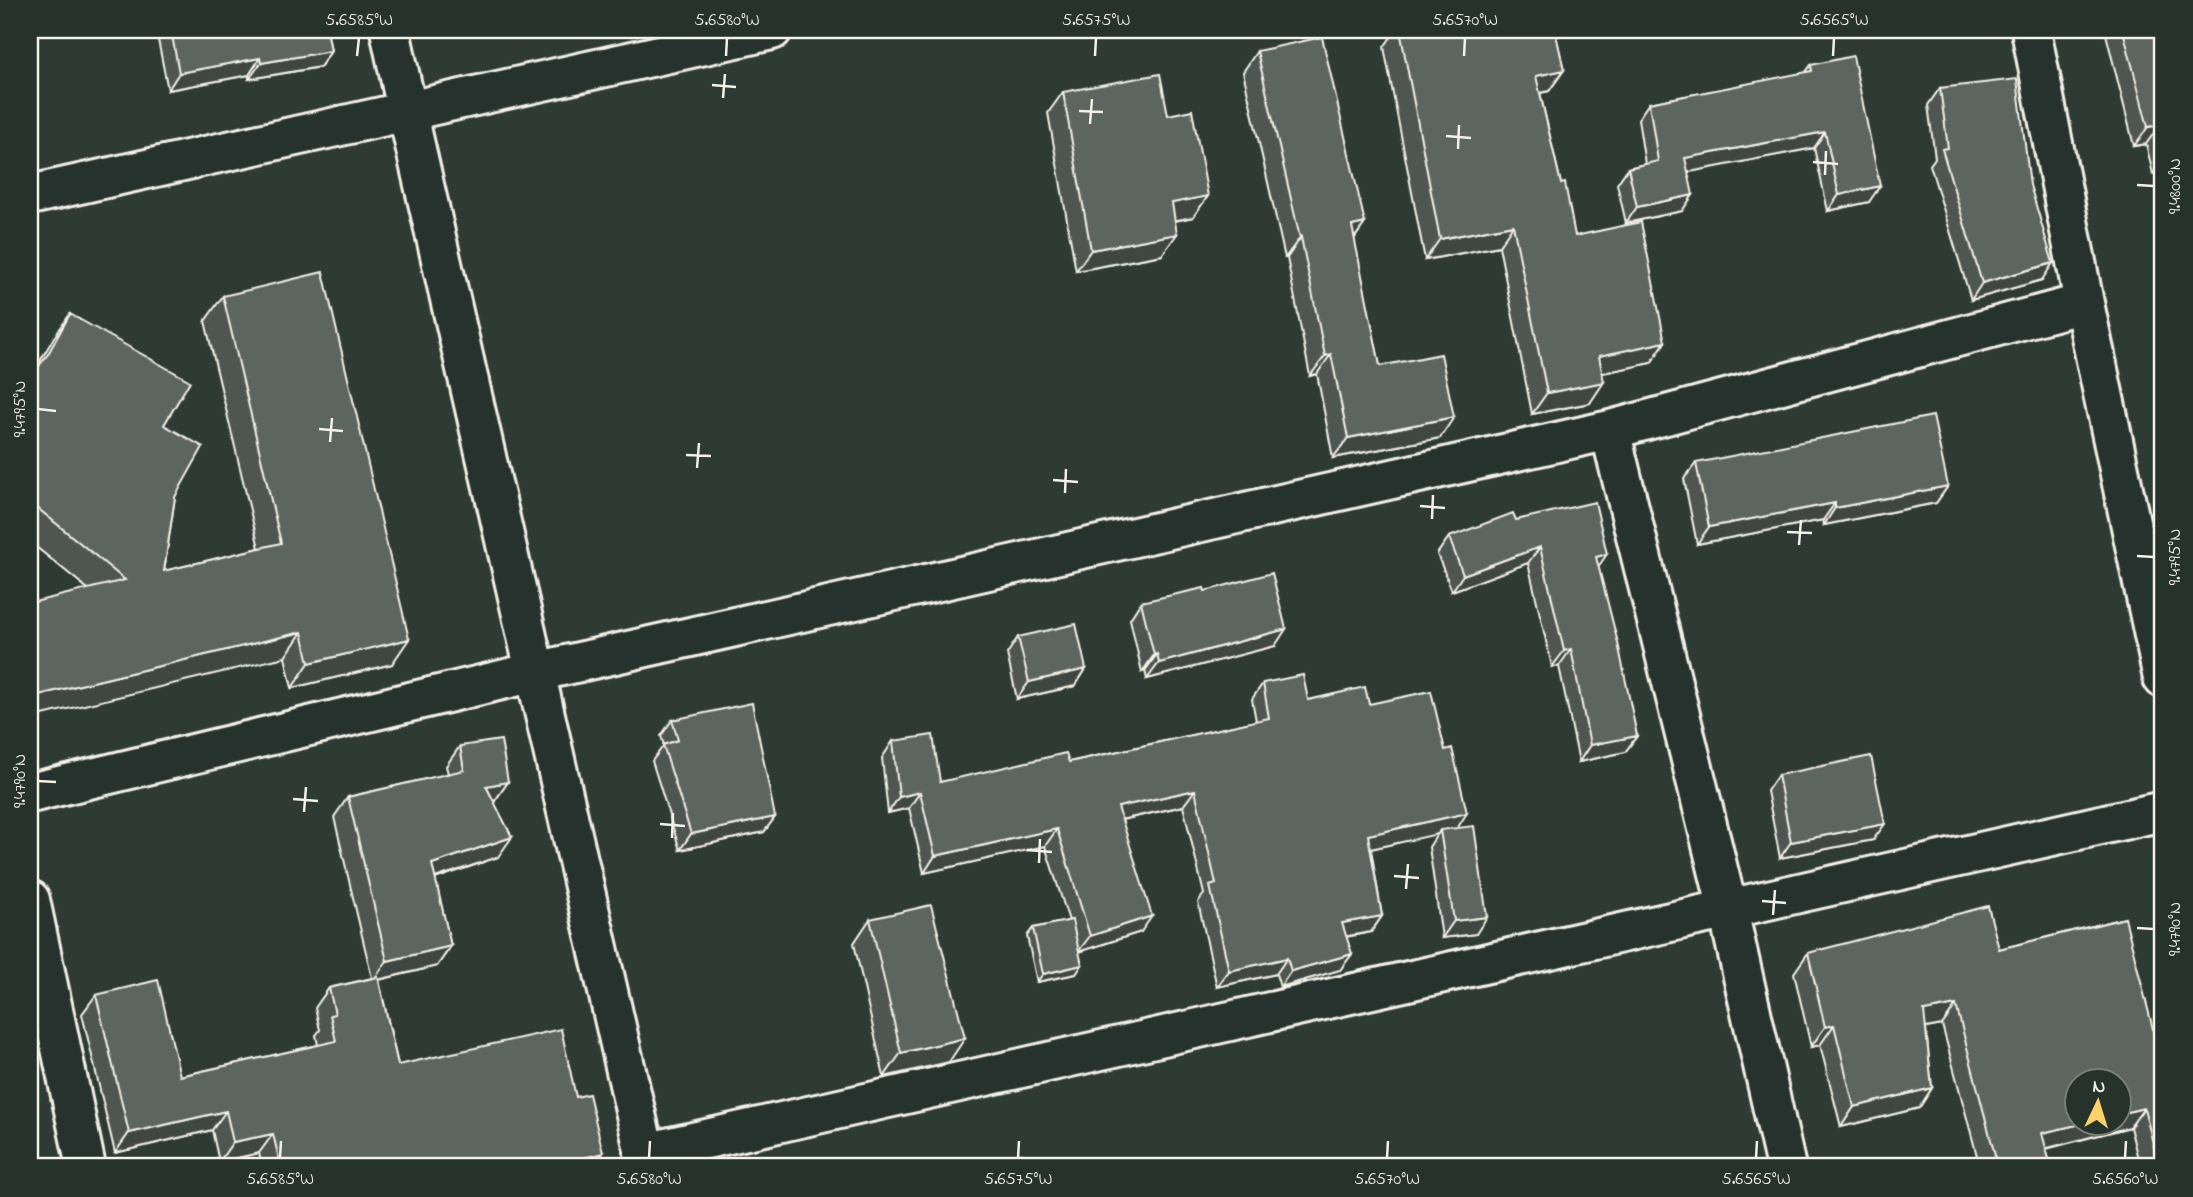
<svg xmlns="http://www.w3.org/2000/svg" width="2193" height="1197" viewBox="0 0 2193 1197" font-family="'Indie Flower',sans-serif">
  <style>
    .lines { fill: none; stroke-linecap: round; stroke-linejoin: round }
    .minor-casing { stroke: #f4f1e8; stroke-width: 44 }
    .minor { stroke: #26332d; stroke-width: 38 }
    .wall { fill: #4f5751; stroke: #f4f1e8; stroke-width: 2 }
    .shaded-wall { fill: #404742; stroke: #f4f1e8; stroke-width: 2 }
    .building { fill: #5c655e; stroke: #f4f1e8; stroke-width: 2 }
    .ticks { fill: none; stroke: #f4f1e8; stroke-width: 2.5 }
    .neatline { fill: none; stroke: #f4f1e8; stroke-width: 2.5 }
    .ticks-label { font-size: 18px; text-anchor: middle; fill: #f4f1e8 }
  </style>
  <rect width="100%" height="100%" fill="#2e3b34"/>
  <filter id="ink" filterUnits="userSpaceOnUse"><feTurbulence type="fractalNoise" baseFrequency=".0143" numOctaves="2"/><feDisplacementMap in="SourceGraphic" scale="14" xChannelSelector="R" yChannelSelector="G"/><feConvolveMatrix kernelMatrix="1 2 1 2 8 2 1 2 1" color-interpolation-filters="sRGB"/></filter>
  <g filter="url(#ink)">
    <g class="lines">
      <g class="minor-casing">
        <path id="minor" d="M390,30L407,110L648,1167
          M2031,30L2084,303L2163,678
          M30,195L772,30
          M1610,430L1728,910L1786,1167
          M30,793L535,672L1610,430L2084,303
          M30,900L86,1167
          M644,1153L2163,811"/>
      </g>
      <use href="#minor" class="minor"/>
    </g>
    <path class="wall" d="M156,30H327L331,51L320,67L249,79V75L168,90Z
      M1396,30H1456V33L1469,30H1565L1561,35L1556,36L1564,70L1549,91L1540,93L1561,184L1575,236L1665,342L1651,363L1602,373L1590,403L1532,414L1499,246L1425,260L1384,47Z
      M2105,30H2163V172L2153,174L2146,144L2134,146Z
      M1257,51L1365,223L1354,239L1380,366L1440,438L1333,458L1317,374L1310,376L1287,258H1285L1243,72Z
      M1811,65L1869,202L1828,211L1814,148L1688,172L1682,211L1626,223L1617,184L1628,168L1645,164L1638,119L1649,103L1805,73Z
      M1940,88L2042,280L1971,300L1930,165L1935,158L1928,105Z
      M1063,92L1168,115L1208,196L1193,217L1175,221L1162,255L1076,271L1048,113Z
      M223,296L392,664L292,688L285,657L88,589L30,542V378L53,339L70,314L164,425L175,497L164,571L259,548L205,321Z
      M1696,463L1948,486L1936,503L1824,525L1823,520L1697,544L1684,479Z
      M1516,520L1598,566L1637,736L1625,752L1579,762L1559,666L1552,667L1528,563L1452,591L1437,554L1449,537Z
      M1205,591L1275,646L1147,679L1145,671L1142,672L1130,619L1141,602Z
      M1018,637L1086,669L1075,686L1017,699L1007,654Z
      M1263,683L1308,700L1369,704L1457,828L1476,934L1442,938L1429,847L1438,833L1371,849L1382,916L1371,932L1346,937L1352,954L1340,970L1280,987L1276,974L1217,987L1198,902L1204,894L1183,806L1122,820L1141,932L1079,952L1076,974L1037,982L1027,936L1033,928L1069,921L1045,846L924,873L909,808L888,813L882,758L893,741L940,782L1069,762L1256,721L1252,699Z
      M672,720L775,817L764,832L680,850L652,761L664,745L661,736Z
      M460,746L508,782L494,802L498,857L435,879L451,946L437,966L379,980L398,1065L576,1097L593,1167H262L259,1153L219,1162L212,1130L115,1153L82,1014L96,995L180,1076L318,1045L316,1035L320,1030L315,1008L329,988L372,978L334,817L348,797L448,774L446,766Z
      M1778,775L1873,840L1780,858L1767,791Z
      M2125,918L2163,1167H2140L2130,1127L2046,1149L2051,1167H1980L1942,1025L1926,1028L1932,1088L1919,1108L1841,1127L1820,1045L1811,1047L1794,973L1808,953L1999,949Z
      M870,919L949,1062L884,1077L854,943Z"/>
    <path class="shaded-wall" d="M1545,30H1565L1561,35L1537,41Z
      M331,51L320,67L249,79L261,63Z
      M260,58L249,75L168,90L179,73Z
      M1564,70L1549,91L1522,97L1536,76Z
      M2160,125L2146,144L2134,146L2148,127Z
      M1825,132L1814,148L1674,175L1685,158Z
      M2163,159V172L2153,174Z
      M1880,186L1869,202L1828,211L1839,195Z
      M1693,195L1682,211L1626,223L1637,207Z
      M1208,196L1193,217L1157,224L1172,203Z
      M1365,223L1351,243L1352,226Z
      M1513,225L1499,246L1425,260L1440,239Z
      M1177,234L1162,255L1076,271L1091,250Z
      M1301,237L1287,258H1285L1300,238Z
      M2053,263L2042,280L1971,300L1982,283Z
      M1665,342L1651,363L1584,377L1599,356Z
      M1331,354L1317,374L1310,376L1325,356Z
      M1604,382L1590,403L1532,414L1547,393Z
      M1454,417L1440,438L1333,458L1348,438Z
      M1948,486L1936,503L1824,525L1835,508Z
      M1835,503L1823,520L1697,544L1709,527Z
      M1540,547L1528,563L1452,591L1463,575Z
      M1607,554L1596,570V557Z
      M1286,629L1275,646L1147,679L1159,663Z
      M302,632L285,657L30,718V697Z
      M409,639L392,664L292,688L309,663Z
      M1571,649L1559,666L1552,667L1564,651Z
      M1157,654L1145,671L1142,672L1154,655Z
      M1086,669L1075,686L1017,699L1029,682Z
      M1637,736L1625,752L1579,762L1590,745Z
      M508,782L494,802L486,786Z
      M1195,790L1183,806L1107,823L1118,807Z
      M920,792L909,808L888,813L899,797Z
      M1467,813L1456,830H1440L1438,834L1357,852L1368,835Z
      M775,817L764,832L680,850L691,834Z
      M1885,824L1873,840L1780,858L1791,842Z
      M1057,829L1045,846L924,873L935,856Z
      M512,837L498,857L417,884L432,864Z
      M1152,916L1141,932L1078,952L1090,936Z
      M1382,916L1371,932L1331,939L1342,923Z
      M1487,917L1476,934L1442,938L1454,921Z
      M451,946L437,966L373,981L387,961Z
      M1352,954L1340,970L1280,987L1291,971Z
      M1287,958L1276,974L1217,987L1229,971Z
      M1082,965L1076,974L1037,982L1043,974Z
      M1956,1005L1942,1025L1910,1031L1924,1011Z
      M1834,1025L1820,1045L1811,1047L1825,1027Z
      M965,1038L949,1062L884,1077L901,1053Z
      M1932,1088L1919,1108L1841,1127L1854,1107Z
      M2144,1108L2130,1127L2028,1153L2042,1133L2081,1124H2119V1114Z
      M226,1111L212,1130L115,1153L129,1133Z
      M273,1134L259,1153L219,1162L233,1142Z
      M603,1153L593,1167H560L564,1163Z"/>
    <path class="building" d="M171,30H327L331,51L261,63L260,58L179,73Z
      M1400,30H1456V33L1469,30H1555L1564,70L1536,76L1561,184L1565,183L1575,236L1641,222L1665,342L1599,356L1604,382L1547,393L1513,225L1440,239Z
      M2123,30H2163V141L2160,125L2148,127Z
      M1322,37L1365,223L1352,226L1380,366L1441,354L1454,417L1348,438L1331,354L1325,356L1301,237L1300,238L1257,51Z
      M1853,56L1880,186L1839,195L1825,132L1685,158L1693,195L1637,207L1628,168L1658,161L1649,103L1812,71L1811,65Z
      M1160,74L1168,115L1192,110L1208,196L1172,203L1177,234L1091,250L1063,92Z
      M2017,79L2030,185L2053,263L1982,283L1942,149L1948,148L1940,88Z
      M323,272L409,639L309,663L302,632L30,697V603L125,580L30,502V378L48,354L70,314L190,381L164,425L203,447L175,497L164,571L281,543L223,296Z
      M1933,416L1948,486L1835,508V503L1709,527L1696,463Z
      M1595,502L1607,554L1596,557L1618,643L1637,736L1590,745L1571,649L1564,651L1540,547L1463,575L1449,537L1513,513L1516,520Z
      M1272,573L1286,629L1159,663L1157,654L1154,655L1141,602L1204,588L1205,591Z
      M1076,624L1086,669L1029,682L1018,637Z
      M1303,675L1308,700L1365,687L1369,704L1431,691L1445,750L1452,748L1467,813L1368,835L1382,916L1342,923L1352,954L1291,971L1287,958L1229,971L1210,886L1216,884L1195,790L1118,807L1152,916L1090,936L1057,829L935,856L920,792L899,797L893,741L933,735L940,782L1066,753L1069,762L1269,718L1263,683Z
      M752,703L775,817L691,834L663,745L678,740L672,720Z
      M501,740L508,782L486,786L512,837L432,864L451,946L387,961L348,797L464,770L460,746Z
      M1871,756L1885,824L1791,842L1778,775Z
      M1474,826L1487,917L1454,921L1440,830Z
      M931,905L965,1038L901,1053L870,919Z
      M1988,906L1999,949L2125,918L2160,1057H2163V1167H2159L2144,1108L2119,1114V1082H2077V1124H2081L2042,1133L2051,1167H1998L1956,1005L1924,1011L1932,1088L1854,1107L1834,1025L1825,1027L1808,953Z
      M1072,920L1082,965L1043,974L1033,928Z
      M378,977L398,1065L561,1029L576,1097L589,1094L603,1153L564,1163L565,1167H281L273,1134L233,1142L226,1111L129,1133L96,995L158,980L180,1076L336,1041L330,1015L335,1014L329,988Z
      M1022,1154L1025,1167H950Z"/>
  </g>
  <path class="ticks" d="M357,56L359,38M726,56L727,38M1095,56L1096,38M1464,56L1465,38M1833,56L1834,38M712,85L736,87M723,98L725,74M1079,111L1103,112M1090,124L1092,99M1446,136L1471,138M1458,149L1459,125M1813,162L1838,164M1825,175L1826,151M2137,185L2154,186M38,409L56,411M319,429L343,431M330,442L332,418M686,455L711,456M697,468L699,443M1053,480L1078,482M1065,493L1066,469M1420,506L1445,508M1432,519L1433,495M1787,532L1812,533M1799,545L1801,520M2137,556L2154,557M38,781L56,782M293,799L318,801M304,812L306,787M660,824L685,826M672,838L673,813M1027,850L1052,852M1039,863L1040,839M1394,876L1419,878M1406,889L1408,864M1762,901L1786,903M1773,915L1775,890M2137,928L2154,929M280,1158L281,1141M649,1158L650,1141M1018,1158L1019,1141M1387,1158L1388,1141M1756,1158L1757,1141M2125,1158L2126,1141"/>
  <rect width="2193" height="1197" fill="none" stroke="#26332d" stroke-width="77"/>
  <g transform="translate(2098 1102) rotate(4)"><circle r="33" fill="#26332d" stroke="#787f78" stroke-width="2"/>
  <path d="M0-5L12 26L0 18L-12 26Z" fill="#ffd166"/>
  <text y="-10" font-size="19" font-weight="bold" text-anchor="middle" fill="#f4f1e8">N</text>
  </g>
  <rect x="38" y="38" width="2116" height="1120" class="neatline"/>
  <g class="ticks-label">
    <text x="359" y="25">5.6585°W</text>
    <text x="727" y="25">5.6580°W</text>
    <text x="1096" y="25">5.6575°W</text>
    <text x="1465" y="25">5.6570°W</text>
    <text x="1834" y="25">5.6565°W</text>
    <text transform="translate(2174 186) rotate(-90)" y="6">9.4800°N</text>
    <text transform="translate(19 409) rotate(-90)" y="6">9.4795°N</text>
    <text transform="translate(2174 557) rotate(-90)" y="6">9.4795°N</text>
    <text transform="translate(19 781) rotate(-90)" y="6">9.4790°N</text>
    <text transform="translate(2174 929) rotate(-90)" y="6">9.4790°N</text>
    <text x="280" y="1184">5.6585°W</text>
    <text x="649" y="1184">5.6580°W</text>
    <text x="1018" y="1184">5.6575°W</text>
    <text x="1387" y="1184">5.6570°W</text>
    <text x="1756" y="1184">5.6565°W</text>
    <text x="2125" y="1184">5.6560°W</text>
  </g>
</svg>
